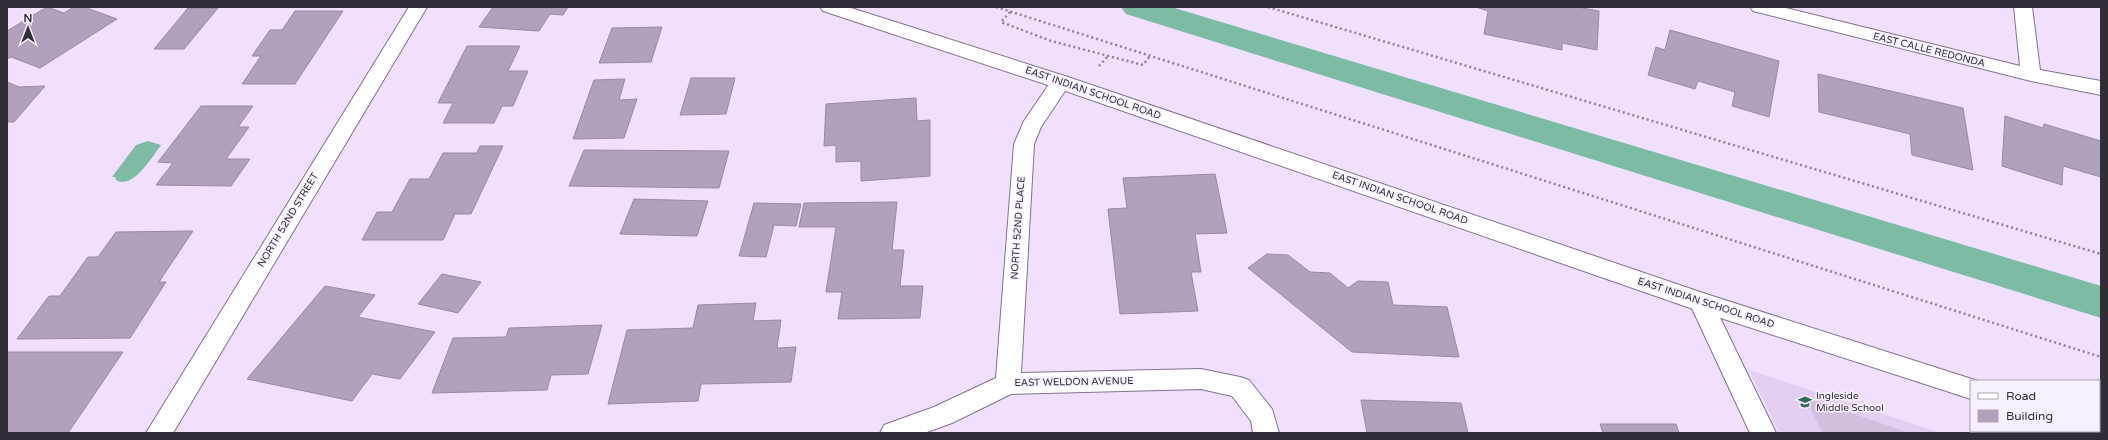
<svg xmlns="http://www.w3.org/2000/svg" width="2108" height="440" viewBox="0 0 2108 440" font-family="'Varela Round',sans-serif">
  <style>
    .built { fill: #e3cff2 }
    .green { fill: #d1c0de }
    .water { fill: #7dbba4 }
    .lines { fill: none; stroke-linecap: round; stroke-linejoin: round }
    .canal { fill: #7dbba4; fill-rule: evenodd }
    .building { fill: #b0a1bc; stroke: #9889a4 }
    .minor-casing { stroke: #82738e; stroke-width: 2 }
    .major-casing { stroke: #82738e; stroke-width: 2 }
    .path { stroke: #8e8297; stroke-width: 2.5; stroke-dasharray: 2 3; stroke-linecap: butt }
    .minor { fill: #fff; fill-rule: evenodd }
    .major { fill: #fff; fill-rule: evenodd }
    .labels { text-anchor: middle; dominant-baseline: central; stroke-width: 3; stroke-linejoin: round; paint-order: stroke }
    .street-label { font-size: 10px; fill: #332d38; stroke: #f8f1fd }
    .poi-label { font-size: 10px; fill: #332d38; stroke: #f8f1fd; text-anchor: start }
  </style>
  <rect width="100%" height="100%" fill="#f0dffd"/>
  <path class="built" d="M1749,370L1941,433H1779Z"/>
  <path class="green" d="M1804,397L1910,433H1823Z"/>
  <path class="water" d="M148,141L161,145C152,157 133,190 116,180L115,177H112L136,145Z"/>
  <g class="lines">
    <path class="canal" d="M1121,7H1171L2101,286V318L1126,14Z"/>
  </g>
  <path class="building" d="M47,7L64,13L74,7H84L117,19L40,68L11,57L7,59V31Z
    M493,7H568L563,15L550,14L539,31L479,27Z
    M1476,7H1577L1599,11L1597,50L1562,43V50L1484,34L1488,11Z
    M188,8H218L184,49H154Z
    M295,11H343L295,84H242L261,56H252L270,30H282Z
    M662,27L651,62L599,63L612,28Z
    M1670,30L1779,61L1769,117L1732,106L1735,92L1698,81L1695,89L1648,75L1656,47L1665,50Z
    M467,46H520L508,71H528L513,106H502L494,123H443L453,103H438Z
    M1818,74L1963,108L1973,170L1912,155L1910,134L1819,112Z
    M691,78H735L726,114L680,115Z
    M625,79L619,100L637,99L624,138L573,139L594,80Z
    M7,82L19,87L45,86L14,122H7Z
    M916,98L917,121L930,120V176L861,181V161L836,162V145L824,146L826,104Z
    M201,106H253L238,127H249L226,159H250L231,186L156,185L173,163L158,162Z
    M2005,116L2043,128L2044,124L2101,141V177L2063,166L2062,185L2002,166Z
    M480,146H503L471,214H455L443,240H362L377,212H392L410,179H429L443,153H477Z
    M584,150L729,151L719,188L569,186Z
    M1215,174L1227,233L1195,234L1201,272H1191L1198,311L1120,314L1108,209L1127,208L1123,178Z
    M634,199L708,201L697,236L620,234Z
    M897,202L892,250H904L900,286H923L920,318L838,319L842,292H826L836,227H799L804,203Z
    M754,203L801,204L796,226L774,225L766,257L739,256Z
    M193,231L159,282H166L130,338L17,339L49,296H60L88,257H98L116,232Z
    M1267,254L1288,255L1310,272L1330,273L1348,288L1358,281L1388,282L1393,305L1447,307L1459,357L1352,352L1248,268Z
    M442,274L481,282L458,313L418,304Z
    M325,286L375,295L358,317L435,332L400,379L372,374L352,401L247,379Z
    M756,303L753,321L781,320L777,348L796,347L791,382L701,384L698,401L608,404L627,330L693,328L698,305Z
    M602,325L588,374L551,375L547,390L432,393L453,338L506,337L509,328Z
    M7,352H123L68,433H7Z
    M1361,400L1461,403L1468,433H1367Z
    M1600,424H1676L1679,433H1603Z"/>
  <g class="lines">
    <g class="minor-casing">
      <path id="minor" d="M409,7H427L173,433H146Z
        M1750,7H1782L2020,66L2014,7H2032L2040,70L2101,81V95L2031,81L1753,11Z
        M1061,75L1068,77L1071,82L1041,127L1034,144L1021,373L1201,369L1240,377L1249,380L1272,409L1279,433H1253L1251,421L1232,396L1201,389L1011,394L952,423L924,433H880L884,425L934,407L996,378L1014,144L1024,121L1054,77Z
        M1701,293L1709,295L1776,433H1750L1689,302L1693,295Z"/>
    </g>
    <g class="major-casing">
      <path id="major" d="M820,7H848L1068,77L1706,294L1978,381H1971V399L1693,309L1054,87L823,11Z
        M2099,419L2101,420V433H2088L2087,431H2099Z"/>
    </g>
    <path class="path" d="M996,7L2101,357
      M1268,7L2101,254
      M1010,12L1001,22L1051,41L1143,65L1150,56
      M1099,66L1108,56"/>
    <use href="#minor" class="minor"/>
    <use href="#major" class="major"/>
  </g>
  <defs>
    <g id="school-bare" transform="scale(1.08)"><path d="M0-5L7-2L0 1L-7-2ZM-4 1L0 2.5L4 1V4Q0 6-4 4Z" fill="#2d6b57" stroke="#f8f1fd" stroke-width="2.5" paint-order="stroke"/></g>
  </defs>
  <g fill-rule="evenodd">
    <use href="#school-bare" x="1805" y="402"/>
  </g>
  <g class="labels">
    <g class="street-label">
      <text transform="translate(1929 50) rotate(14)">EAST CALLE REDONDA</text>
      <text transform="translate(1093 93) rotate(19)">EAST INDIAN SCHOOL ROAD</text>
      <text transform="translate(1400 198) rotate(19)">EAST INDIAN SCHOOL ROAD</text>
      <text transform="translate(288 220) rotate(-59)">NORTH 52ND STREET</text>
      <text transform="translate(1018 228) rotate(-86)">NORTH 52ND PLACE</text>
      <text transform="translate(1706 303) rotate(18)">EAST INDIAN SCHOOL ROAD</text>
      <text transform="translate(1074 382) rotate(-1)">EAST WELDON AVENUE</text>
    </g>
    <g class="poi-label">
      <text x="1816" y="396">Ingleside<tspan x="1816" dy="12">Middle School</tspan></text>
    </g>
  </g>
  <rect width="2108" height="440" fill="none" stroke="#332d38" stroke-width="16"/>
  <rect x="1970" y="380" width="130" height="52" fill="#f8f1fd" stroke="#a9a3ae"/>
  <rect x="1978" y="393" width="20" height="6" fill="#ffffff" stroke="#a9a3ae"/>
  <text x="2006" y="400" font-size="12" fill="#332d38">Road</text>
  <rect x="1978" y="410" width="20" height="12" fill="#b0a1bc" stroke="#a9a3ae"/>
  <text x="2006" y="420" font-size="12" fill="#332d38">Building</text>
  <g transform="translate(28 28)" stroke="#f8f1fd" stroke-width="3" paint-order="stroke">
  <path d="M0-3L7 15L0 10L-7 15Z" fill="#332d38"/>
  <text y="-6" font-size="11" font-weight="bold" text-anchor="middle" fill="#332d38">N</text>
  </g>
</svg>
